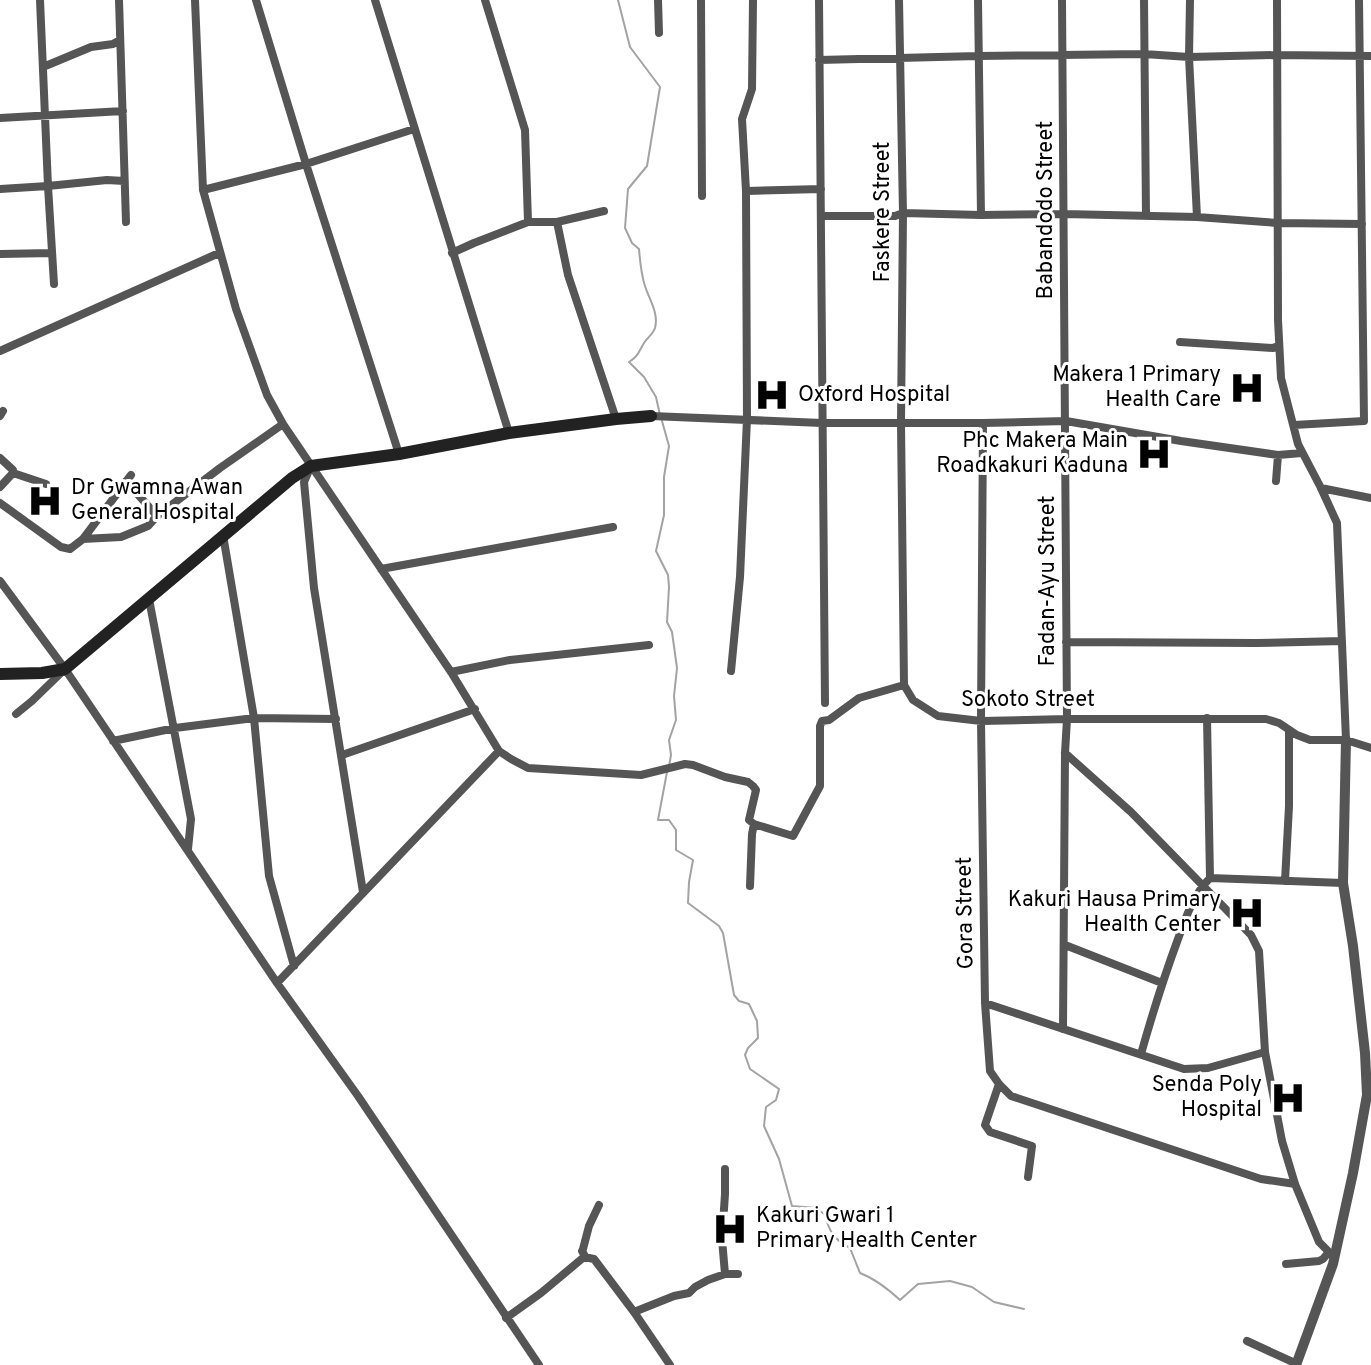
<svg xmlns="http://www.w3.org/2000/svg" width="1371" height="1365" viewBox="0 0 1371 1365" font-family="Overpass,sans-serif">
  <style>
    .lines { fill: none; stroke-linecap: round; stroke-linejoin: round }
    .stream { stroke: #a3a3a3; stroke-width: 2 }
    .minor { stroke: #555; stroke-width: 8 }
    .tertiary { stroke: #555; stroke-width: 10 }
    .secondary { stroke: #222; stroke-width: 12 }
    .labels { text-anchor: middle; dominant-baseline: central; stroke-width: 6; stroke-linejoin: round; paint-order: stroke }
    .street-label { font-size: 22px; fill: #000; stroke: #fff }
    .poi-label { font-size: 22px; fill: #000; stroke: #fff; text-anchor: end }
  </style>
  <rect width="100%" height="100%" fill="#fff"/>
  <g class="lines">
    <path class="stream" d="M618,0L630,47L660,87L647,166L628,189L625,228L632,243L639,249C640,261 641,274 645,286C649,299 659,313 655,328C653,334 648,337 644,343C639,351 638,357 629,362L644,377L656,397L660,415
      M662,421L669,446L664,477V515L656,551L668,575L669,587L667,622L672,632L677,668L674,696L676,720L669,740L671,755L669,766
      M667,772L658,820H669L676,830V850L693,860L689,882L688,903L719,926L723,933L734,995L739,1001L749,1004L757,1021L758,1038L748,1048L745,1055L750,1069L779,1089L776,1100L766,1107L764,1126L779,1159L792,1206L816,1208L824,1214C830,1232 833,1239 850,1248L860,1273C876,1279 888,1289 900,1300L918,1284L950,1281L972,1287L994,1302L1024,1309"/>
    <path class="minor" d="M40,0L48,186L54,284
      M119,0L126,222
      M195,0L203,190L236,309L267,395L283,424L451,672L499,751L511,759L528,768L641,775L685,764L693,765L725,777L748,782L753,786L756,790L749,820L754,824L752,834L750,886
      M256,0L306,164L399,454
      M375,0L509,433
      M485,0L525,130L528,222
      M658,0L659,33
      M701,0L702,196
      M819,0L825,703
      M899,0L903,213L901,423L904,685L913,700L938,716L981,721L1067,719H1266L1279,723L1297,735L1310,740H1346L1371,748
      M978,0L981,215
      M1062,0L1067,719L1065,753L1063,1029
      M1144,0L1146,216
      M1190,0L1189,57L1197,217
      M1277,0L1278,320L1281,378L1298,444L1321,488L1337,523L1346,740
      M819,60L978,56L1144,54L1189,57L1276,55L1371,56
      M43,67L91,47L113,44L120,40
      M0,118L123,111
      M0,189L48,186L107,180L124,181
      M203,190L306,164L414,129
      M746,191L821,189
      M821,216H895L903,213L981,215L1064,214L1197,217L1278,223L1362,224
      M557,222L568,275L616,419
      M452,253L474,243L528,222H557L604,211
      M0,254L52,253
      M1180,342L1273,348L1278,346
      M0,351L219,253
      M0,416L3,411
      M651,416L822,423H983L1066,421L1181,441L1278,455L1302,453
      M983,423L981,721L985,1003L990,1071L999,1084L1011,1096L1261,1179L1295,1184
      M1294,425L1364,421L1359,0
      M0,458L13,470V473
      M311,466L304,482L314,588L363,892
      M126,481L157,516
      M1276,481L1278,455
      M0,487L13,473L46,484
      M1321,488L1371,498
      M0,503L61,547L70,549L83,539L131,475
      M223,535L254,718L269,876L294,966
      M83,539L121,537L148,526L157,516L220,468L283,424
      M381,569L613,527
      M0,581L65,669L277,983L358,1096L539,1365
      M149,599L191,819L188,849
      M1066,642L1256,643L1342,641
      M731,671L740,577L747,419L746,191L742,119L752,89L753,0
      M451,672L510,660L649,645
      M16,714L32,701L65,669
      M113,741L175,728L254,718L336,719
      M1065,753L1131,812L1251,935L1259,951L1265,1052L1282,1141L1295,1184L1319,1242L1334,1257
      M342,755L475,709
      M754,824L793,836L820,786V726L822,721L829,720L859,698L904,685
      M1210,878L1343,883
      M1285,881L1289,806V730
      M1065,945L1162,983
      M277,983L499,751
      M985,1003L1184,1069L1208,1068L1265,1052
      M1141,1054C1152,1015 1164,977 1178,939C1186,917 1193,895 1210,878L1207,718
      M999,1084L985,1125L990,1132L1032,1146L1028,1177
      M586,1258L582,1251L583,1249L589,1226L599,1205
      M1286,1264L1319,1261L1323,1259L1328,1253
      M725,1274L722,1239L725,1194V1169
      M634,1312L674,1296L689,1293L695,1287L708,1280L725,1274H738
      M506,1318L541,1293L584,1257L594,1259L634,1312L670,1365
      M1247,1341L1297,1364"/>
    <path class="tertiary" d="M1296,1365L1333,1264L1353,1173L1367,1095L1365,1053L1353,946L1343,883L1346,740"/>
    <path class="secondary" d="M0,674L42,673L65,669L292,478L311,466L399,454L509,433L616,419L651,416"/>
  </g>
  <defs>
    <g id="hospital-bare" transform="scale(2.76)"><path d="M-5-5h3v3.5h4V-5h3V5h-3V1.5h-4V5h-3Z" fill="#000" stroke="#fff" stroke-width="2.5" paint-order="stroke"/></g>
  </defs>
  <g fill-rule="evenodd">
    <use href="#hospital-bare" x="1247" y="388"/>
    <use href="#hospital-bare" x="772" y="395"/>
    <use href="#hospital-bare" x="1154" y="454"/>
    <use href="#hospital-bare" x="45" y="501"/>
    <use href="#hospital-bare" x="1247" y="913"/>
    <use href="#hospital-bare" x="1288" y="1098"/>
    <use href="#hospital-bare" x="730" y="1229"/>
  </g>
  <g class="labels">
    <g class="street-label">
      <text transform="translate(1046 210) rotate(-90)">Babandodo Street</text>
      <text transform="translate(883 212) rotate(-90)">Faskere Street</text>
      <text transform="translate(1048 581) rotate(-90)">Fadan-Ayu Street</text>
      <text x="1028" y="700">Sokoto Street</text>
      <text transform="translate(966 913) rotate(-91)">Gora Street</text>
    </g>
    <g class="poi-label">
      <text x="1221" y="375">Makera 1 Primary<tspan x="1221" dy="25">Health Care</tspan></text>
      <text x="798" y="395" text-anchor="start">Oxford Hospital</text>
      <text x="1128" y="441">Phc Makera Main<tspan x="1128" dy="25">Roadkakuri Kaduna</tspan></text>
      <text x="71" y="488" text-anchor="start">Dr Gwamna Awan<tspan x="71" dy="25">General Hospital</tspan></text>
      <text x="1221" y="900">Kakuri Hausa Primary<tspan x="1221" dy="25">Health Center</tspan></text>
      <text x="1262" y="1085">Senda Poly<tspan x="1262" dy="25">Hospital</tspan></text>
      <text x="756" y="1216" text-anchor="start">Kakuri Gwari 1<tspan x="756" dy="25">Primary Health Center</tspan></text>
    </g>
  </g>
</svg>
